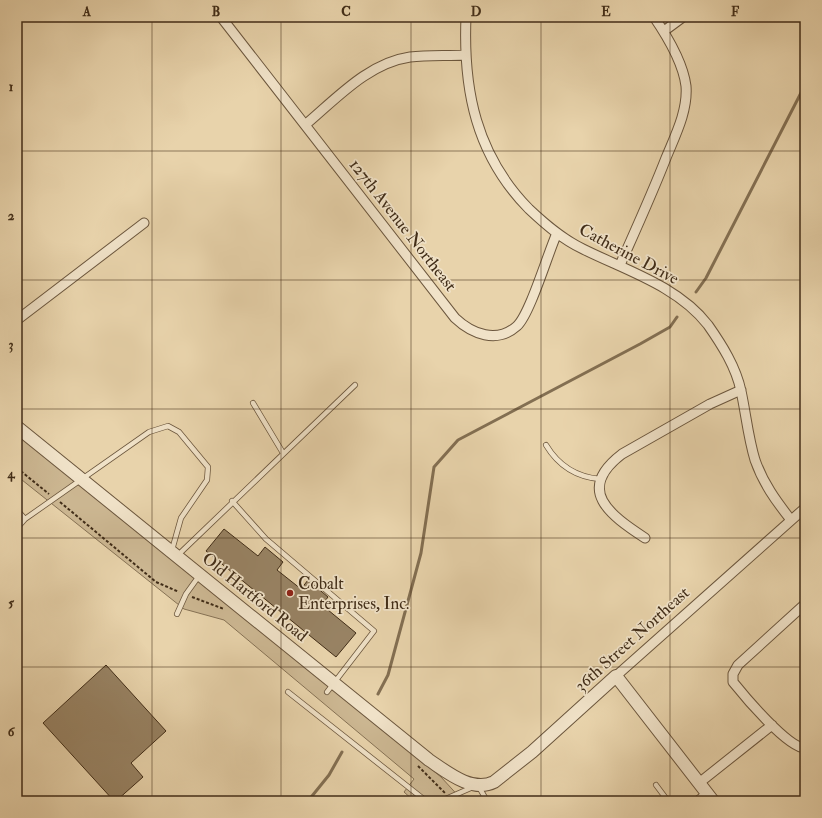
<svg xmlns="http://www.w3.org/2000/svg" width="822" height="818" viewBox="0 0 822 818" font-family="'IM FELL Double Pica',serif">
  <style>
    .green { fill: #ccb792; stroke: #867255 }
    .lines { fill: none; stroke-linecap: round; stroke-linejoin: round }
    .stream { stroke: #836f52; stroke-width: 3 }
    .building { fill: #988364; stroke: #412d18 }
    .service-casing { stroke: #6b563d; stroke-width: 6 }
    .minor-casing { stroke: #6b563d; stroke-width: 11 }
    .tertiary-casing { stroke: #6b563d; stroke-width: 14 }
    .path { stroke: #412d18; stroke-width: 2; stroke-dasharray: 3 2; stroke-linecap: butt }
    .service { stroke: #f0e2c8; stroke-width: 4.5 }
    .minor { stroke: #f0e2c8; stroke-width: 9 }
    .tertiary { stroke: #f0e2c8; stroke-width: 12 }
    .grid { fill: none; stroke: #412d18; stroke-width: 1; stroke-opacity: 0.55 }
    .poi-dot { fill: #8f2418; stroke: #f0e2c8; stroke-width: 1.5 }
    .labels { text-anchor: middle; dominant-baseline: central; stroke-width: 3.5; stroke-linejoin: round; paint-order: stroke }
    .street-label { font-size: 17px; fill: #412d18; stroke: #f0e2c8 }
    .poi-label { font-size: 17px; fill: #412d18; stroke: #f0e2c8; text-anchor: start }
    .neatline { fill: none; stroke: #412d18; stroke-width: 1.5 }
    .grid-label { font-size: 13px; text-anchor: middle; font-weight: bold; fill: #412d18 }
  </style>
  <rect width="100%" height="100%" fill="#e8d3ab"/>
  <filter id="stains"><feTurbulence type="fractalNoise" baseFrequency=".005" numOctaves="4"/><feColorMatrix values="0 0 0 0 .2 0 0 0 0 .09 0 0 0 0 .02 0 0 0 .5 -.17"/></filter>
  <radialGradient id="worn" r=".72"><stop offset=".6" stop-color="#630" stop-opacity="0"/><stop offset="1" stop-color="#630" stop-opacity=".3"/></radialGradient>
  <path class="green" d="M17,433L441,777L463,801H414L404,792L414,779L224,620L184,609L17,476Z"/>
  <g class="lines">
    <path class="stream" d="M800,17L805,36
      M696,292L706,278L805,85
      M378,694L388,675L421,553L434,467L458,440L640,344L670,327L677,317
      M308,801L329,775L342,752"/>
  </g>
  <path class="building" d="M224,529L258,556L265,547L283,562L277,570L301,589L308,580L328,597L322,605L356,633L336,657L206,551Z
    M106,665L166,731L131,763L143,777L116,801H114L43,723Z"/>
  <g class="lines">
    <g class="service-casing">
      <path id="service" d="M253,403L283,453
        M546,445C558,465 576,477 600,479
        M232,501L266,539L374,631L327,692
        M17,510L25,519
        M17,528L25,519L149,432L168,426L179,432L208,467L207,480L181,518L172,550
        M177,556L355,385
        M177,614L186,594L199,576
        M288,692L426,801
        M656,785L668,801
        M479,787L487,801
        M441,801L473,787
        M694,801L706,792"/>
    </g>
    <g class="minor-casing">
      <path id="minor" d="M221,17L455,318C472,334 497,344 517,326C530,314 548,253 557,233
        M466,17C463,90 476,155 529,209C545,224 562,239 583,249C625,270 678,286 708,325C722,345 736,367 741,391C746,414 748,437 755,460C763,483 776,501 791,520
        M664,31L683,17
        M305,125C336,99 368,63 410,57C428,55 447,56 465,55
        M620,265C636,229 652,194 666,158C675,136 688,111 686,86C683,62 667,36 654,17
        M17,320L144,223
        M645,538C610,515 575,490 622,454L710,404L741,390
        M805,604L738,665L733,674V682C745,697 788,748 805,748
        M616,676L805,508
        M699,783L772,725"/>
    </g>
    <g class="tertiary-casing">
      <path id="tertiary" d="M17,427L429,760C447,772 472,793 494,782L532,752L616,676L713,801"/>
    </g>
    <path class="path" d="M17,468L49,494
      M60,502L156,582L179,592
      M192,597L224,609
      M418,766L445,793"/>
    <use href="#service" class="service"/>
    <use href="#minor" class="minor"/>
    <use href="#tertiary" class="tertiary"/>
  </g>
  <path class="grid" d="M152,17V801M281,17V801M411,17V801M541,17V801M670,17V801M17,151H805M17,280H805M17,409H805M17,538H805M17,667H805"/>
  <circle class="poi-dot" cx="290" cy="593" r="4"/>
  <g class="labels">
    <g class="street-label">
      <text transform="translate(403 225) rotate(52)">127th Avenue Northeast</text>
      <text transform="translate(629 254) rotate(28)">Catherine Drive</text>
      <text transform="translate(255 597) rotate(39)">Old Hartford Road</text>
      <text transform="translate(632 639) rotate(-42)">36th Street Northeast</text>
    </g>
    <g class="poi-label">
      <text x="298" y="583">Cobalt<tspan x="298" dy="20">Enterprises, Inc.</tspan></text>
    </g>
  </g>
  <rect width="822" height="818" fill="none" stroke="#e8d3ab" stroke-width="44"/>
  <rect x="22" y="22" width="778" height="774" class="neatline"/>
  <g class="grid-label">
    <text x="87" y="16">A</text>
    <text x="216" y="16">B</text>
    <text x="346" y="16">C</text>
    <text x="476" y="16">D</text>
    <text x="606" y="16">E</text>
    <text x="735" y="16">F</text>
    <text x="11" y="91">1</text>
    <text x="11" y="220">2</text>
    <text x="11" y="349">3</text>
    <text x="11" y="478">4</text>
    <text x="11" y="607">5</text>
    <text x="11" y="736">6</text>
  </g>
  <rect width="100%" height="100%" filter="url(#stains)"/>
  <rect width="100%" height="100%" fill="url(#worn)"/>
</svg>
